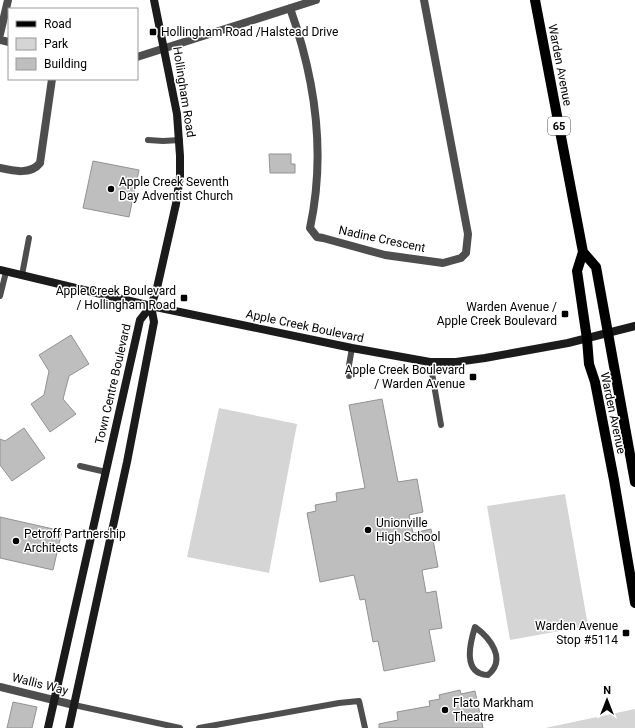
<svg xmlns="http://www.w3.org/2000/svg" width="635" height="728" viewBox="0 0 635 728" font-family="Roboto,sans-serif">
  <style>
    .green { fill: #d5d5d5 }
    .building { fill: #bebebe; stroke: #929292 }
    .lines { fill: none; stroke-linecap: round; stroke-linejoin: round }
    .lane { stroke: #4e4e4e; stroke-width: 6 }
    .street { stroke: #4e4e4e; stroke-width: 8 }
    .secondary { stroke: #1b1b1b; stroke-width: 8 }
    .primary { stroke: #000; stroke-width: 10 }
    .poi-dot { fill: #000; stroke: #fff; stroke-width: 1.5 }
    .labels { text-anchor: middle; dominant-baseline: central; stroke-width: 3; stroke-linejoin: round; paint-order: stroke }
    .shield { fill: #fff; stroke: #4c4c4c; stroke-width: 1 }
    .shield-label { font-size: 11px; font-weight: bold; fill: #000 }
    .poi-label { font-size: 12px; fill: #000; stroke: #fff; text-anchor: start }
    .street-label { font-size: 12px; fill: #000; stroke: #fff }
  </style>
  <rect width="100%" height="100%" fill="#fff"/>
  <path class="green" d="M219,408L297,424L269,573L187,557Z
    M565,494L588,626L510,640L487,506Z
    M635,709V728H545Z"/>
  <path class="building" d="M269,154H291V164H295V173H270Z
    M93,161L139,170L129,217L83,208Z
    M71,335L89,364L69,376L63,399L76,414L50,432L31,404L44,395L49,371L39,355Z
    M382,399L398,482L417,479L423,512L409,515L413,533L431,529L438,567L422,570L426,593L436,591L442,628L429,630L435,661L384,671L378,641L373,642L365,599L360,600L354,575L320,582L307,513L316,511L315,505L337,501L336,493L365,488L349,405Z
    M24,428L45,458L12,481L0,465V439L5,441Z
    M0,517L62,531L53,570L0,558Z
    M460,690L461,694L475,691L483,728H379V724L398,720L397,712L430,706L429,701L440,699L439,695Z
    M13,702L37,707L32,728H7Z"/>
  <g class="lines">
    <path class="lane" d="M148,140L163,141L180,140
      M22,275L29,238
      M0,296L6,272
      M430,362L441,425
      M349,376V365L352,348
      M80,466L106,472
      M475,627C490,638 507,659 488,675C462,674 470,643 475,627Z
      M74,705L180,728
      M199,728L339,703L359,701L365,728"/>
    <path class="street" d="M290,8C315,78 326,154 310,228L317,237L323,238L385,255L443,263L461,258L466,253L468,234L424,0
      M0,34L8,0
      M0,40L9,42
      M137,57L316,0
      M0,168C13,171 31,175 40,163L52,79
      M0,687L74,705"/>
    <path class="secondary" d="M0,270L151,306L352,348L430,362H456L485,358L568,343L635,326
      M48,728L140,320L151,306L157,288L176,204L180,176V156L177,114L154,0
      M69,728L127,462L154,322L151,306"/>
    <path class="primary" d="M535,0L583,252L577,271L587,339L589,364L595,382L614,480L635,603
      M583,252L596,267L635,482"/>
  </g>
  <g class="poi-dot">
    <rect x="149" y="28" width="8" height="8" rx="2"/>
    <circle cx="111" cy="189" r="4"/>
    <rect x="180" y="294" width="8" height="8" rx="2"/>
    <rect x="561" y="310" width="8" height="8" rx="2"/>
    <rect x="469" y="373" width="8" height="8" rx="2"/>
    <circle cx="368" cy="530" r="4"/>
    <circle cx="16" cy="541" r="4"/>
    <rect x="622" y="629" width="8" height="8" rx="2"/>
    <circle cx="445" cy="710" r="4"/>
  </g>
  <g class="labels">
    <rect class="shield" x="548" y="117" width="22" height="18" rx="3"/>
    <g class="shield-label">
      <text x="559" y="126">65</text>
    </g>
    <g class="poi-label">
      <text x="161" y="32">Hollingham Road /Halstead Drive</text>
      <text x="119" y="182">Apple Creek Seventh<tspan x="119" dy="14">Day Adventist Church</tspan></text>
      <text x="176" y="291" text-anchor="end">Apple Creek Boulevard<tspan x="176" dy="14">/ Hollingham Road</tspan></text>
      <text x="557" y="307" text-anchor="end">Warden Avenue /<tspan x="557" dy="14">Apple Creek Boulevard</tspan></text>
      <text x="465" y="370" text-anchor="end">Apple Creek Boulevard<tspan x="465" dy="14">/ Warden Avenue</tspan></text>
      <text x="376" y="523">Unionville<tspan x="376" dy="14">High School</tspan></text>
      <text x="24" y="534">Petroff Partnership<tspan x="24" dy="14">Architects</tspan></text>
      <text x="618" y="626" text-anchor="end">Warden Avenue<tspan x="618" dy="14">Stop #5114</tspan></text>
      <text x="453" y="703">Flato Markham<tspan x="453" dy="14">Theatre</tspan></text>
    </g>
    <g class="street-label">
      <text transform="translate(560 65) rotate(79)">Warden Avenue</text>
      <text transform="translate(184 92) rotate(81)">Hollingham Road</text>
      <text transform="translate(382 239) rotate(12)">Nadine Crescent</text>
      <text transform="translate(305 326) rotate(12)">Apple Creek Boulevard</text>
      <text transform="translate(113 384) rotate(-77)">Town Centre Boulevard</text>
      <text transform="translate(613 413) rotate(78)">Warden Avenue</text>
      <text transform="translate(40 684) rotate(14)">Wallis Way</text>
    </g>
  </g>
  <rect x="8" y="8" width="130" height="72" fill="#ffffff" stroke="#999999"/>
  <rect x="16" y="21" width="20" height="6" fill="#000000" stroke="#999999"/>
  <text x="44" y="28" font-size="12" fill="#000000">Road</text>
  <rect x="16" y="38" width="20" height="12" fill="#d5d5d5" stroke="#999999"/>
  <text x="44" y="48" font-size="12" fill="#000000">Park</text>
  <rect x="16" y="58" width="20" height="12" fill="#bebebe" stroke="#999999"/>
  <text x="44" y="68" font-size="12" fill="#000000">Building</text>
  <g transform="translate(607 700)" stroke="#ffffff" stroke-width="3" paint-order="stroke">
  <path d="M0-3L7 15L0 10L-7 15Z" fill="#000000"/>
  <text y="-6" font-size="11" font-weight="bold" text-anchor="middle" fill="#000000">N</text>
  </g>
</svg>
